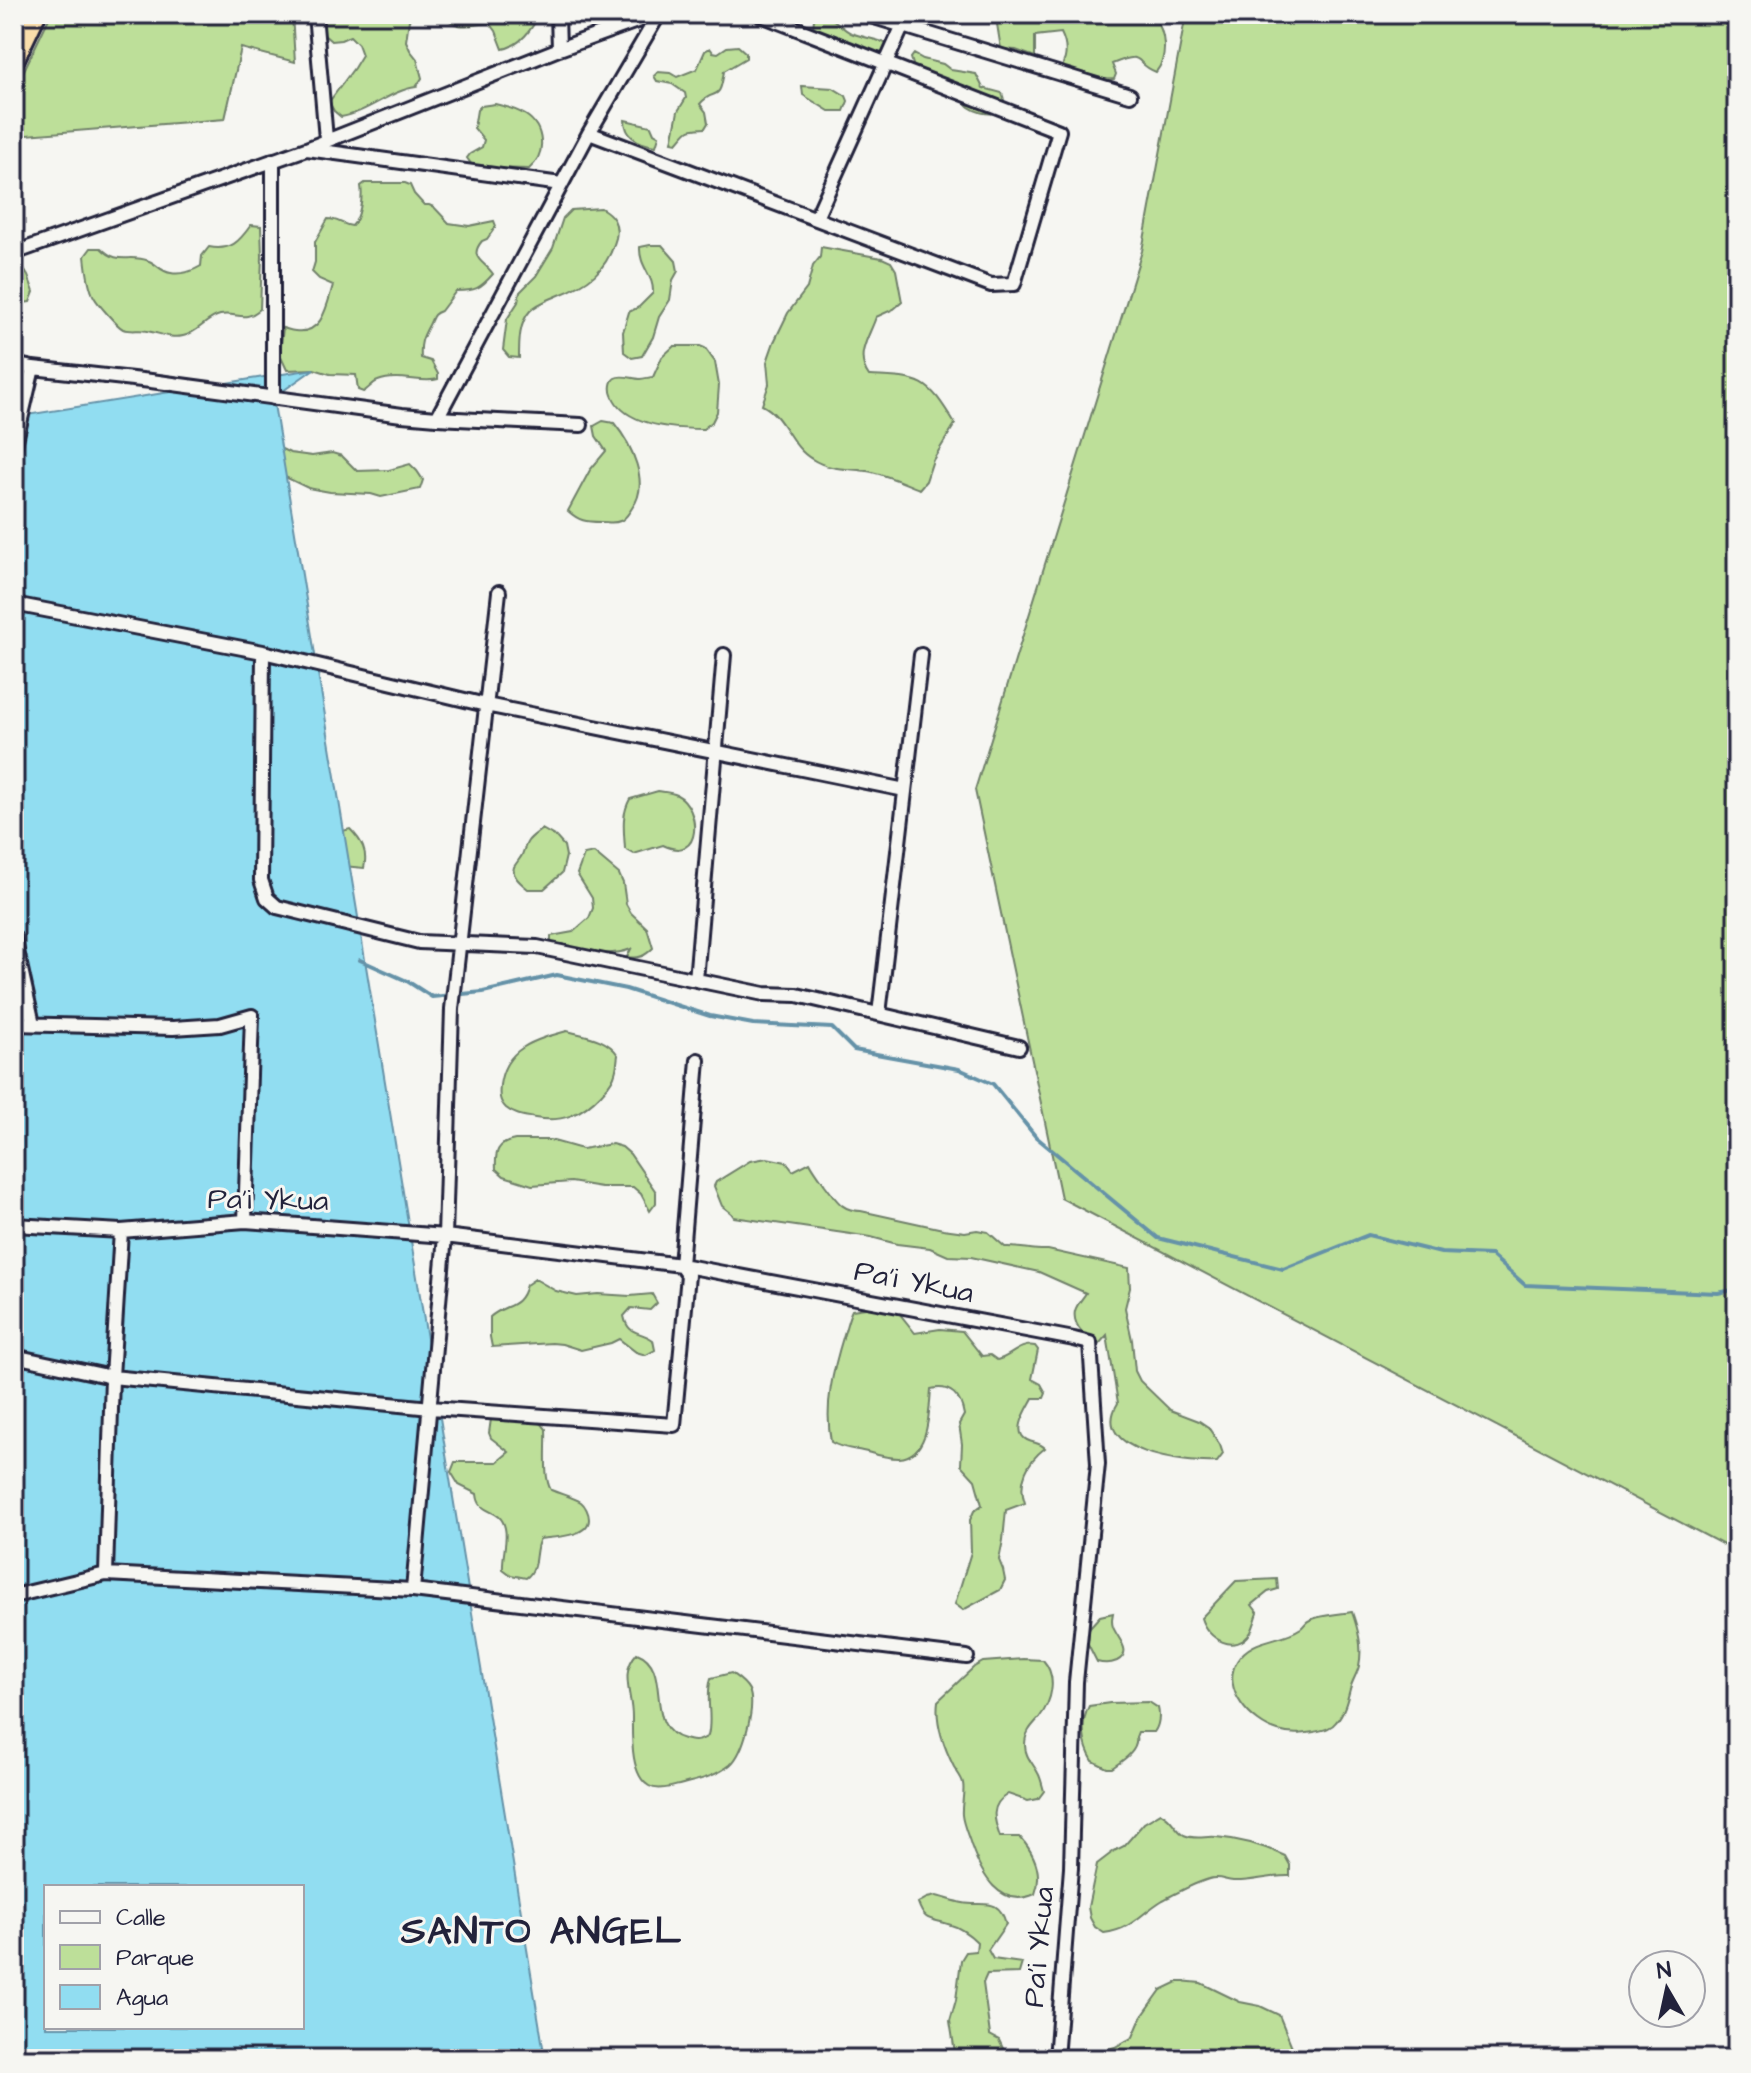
<svg xmlns="http://www.w3.org/2000/svg" width="1751" height="2073" viewBox="0 0 1751 2073" font-family="'Architects Daughter',sans-serif">
  <style>
    .green { fill: #bddf99; stroke: #70806a; stroke-width: 2 }
    .water { fill: #91ddf1; stroke: #6592a8; stroke-width: 2; fill-rule: evenodd }
    .lines { fill: none; stroke-linecap: round; stroke-linejoin: round }
    .stream { stroke: #6592a8; stroke-width: 4 }
    .minor-casing { stroke: #22223b; stroke-width: 18 }
    .trunk-casing { stroke: #22223b; stroke-width: 26 }
    .minor { stroke: #f6f6f2; stroke-width: 12 }
    .trunk { stroke: #f9ddab; stroke-width: 20 }
    .labels { text-anchor: middle; dominant-baseline: central; stroke-width: 6; stroke-linejoin: round; paint-order: stroke }
    .street-label { font-size: 30px; fill: #22223b; stroke: #f6f6f2 }
    .district-label { font-size: 38px; font-weight: bold; letter-spacing: 2px; fill: #22223b; stroke: #f6f6f2 }
  </style>
  <rect width="100%" height="100%" fill="#f6f6f2"/>
  <filter id="ink" filterUnits="userSpaceOnUse"><feTurbulence type="fractalNoise" baseFrequency=".0125" numOctaves="2"/><feDisplacementMap in="SourceGraphic" scale="16" xChannelSelector="R" yChannelSelector="G"/><feConvolveMatrix kernelMatrix="1 2 1 2 8 2 1 2 1" color-interpolation-filters="sRGB"/></filter>
  <g filter="url(#ink)">
    <path class="green" d="M51,14H292L295,62L241,48L225,119L14,136V91Z
      M320,14H415L409,20L406,41L410,50L417,59L422,78L416,87C391,90 367,113 341,117L334,111L329,102L354,68L362,55L358,44L350,36L341,40L331,41L323,34Z
      M441,14H540C531,30 521,45 503,49L496,31L490,23C469,25 458,31 441,14Z
      M956,14H1156L1154,18C1166,31 1168,58 1156,72C1132,63 1147,50 1112,64L1116,74L1114,79C1104,80 1063,78 1063,64C1063,62 1065,60 1065,58C1067,49 1065,41 1061,33L1035,36V57L1016,50L1001,49L997,24L995,20L961,21L956,18Z
      M1186,14H1737V1552L1061,1198L975,790L1142,251Z
      M823,16C838,19 840,28 851,33C864,38 878,39 890,45L882,59L829,40L813,29L814,19Z
      M738,46L746,53V58L724,71C719,106 715,86 700,104L706,112L708,123L705,128C686,129 690,128 677,143L672,142L678,111L686,98L685,93L672,84L657,81L654,76L658,72L670,73L677,77L697,69L705,51L710,48L713,52L718,53L727,47Z
      M914,54L923,59L943,64L951,70L976,74L983,88L1002,93C1012,118 983,117 969,107C964,103 961,97 956,93C943,85 929,78 915,71L911,58Z
      M802,86L833,88L846,96L848,101L844,111H829L803,95Z
      M495,104C517,109 539,116 541,141C542,152 537,162 529,169L484,168L472,165L467,158L470,154L482,147L484,140L474,128L477,110L481,106Z
      M625,120L651,126L654,133L659,136L656,146C640,144 625,138 625,120Z
      M365,183H405L410,185L414,194L424,205H429L434,207L449,223L469,226L494,221L496,226L487,239L482,241C468,258 484,261 493,274C480,289 475,291 456,291L441,311C432,314 433,317 429,325C422,338 420,343 421,358L431,361L438,374V379C422,384 399,373 378,381C372,383 369,389 363,392L358,390L356,375L330,374L314,369L287,370L280,355L283,328C287,329 291,331 295,331C323,335 327,305 333,285L319,279L312,272L315,262V242L328,219C338,219 342,225 352,226C360,218 363,198 361,186Z
      M601,208C613,215 619,223 616,238C607,271 588,284 557,296C548,300 538,303 530,311C519,323 519,342 519,358L509,357L503,350L507,319L518,302L520,292L536,276L553,248L563,218L571,210Z
      M251,225L261,226L262,256L260,309C244,323 238,312 220,315C206,318 198,333 183,336C171,339 159,333 147,331C139,329 131,332 123,329C117,326 98,304 94,297C89,288 86,266 85,256L91,248H101C119,266 128,253 149,261C157,264 161,272 171,273C181,275 193,271 201,266L202,256L209,247C231,251 239,242 251,225Z
      M650,245H662L676,261L678,271L673,280L670,300L659,317L653,337L642,356L632,358L624,352L623,332L629,312L639,307L653,293C654,275 639,267 640,247Z
      M821,247L882,258L891,262L896,270L902,302L894,309L876,317C869,338 854,355 869,376C923,378 927,378 955,424L933,460L926,481L919,489C904,483 889,476 872,472C852,468 830,471 812,459C790,447 785,416 762,405L769,384L767,362L774,342L788,313L807,288L813,266L820,257Z
      M20,263L28,276L34,292L30,302L14,304V265Z
      M674,346H700L705,348L715,362L719,385L717,412L712,422L703,429C675,429 624,426 612,395C610,390 610,381 615,378C622,374 633,379 640,379C644,379 650,377 653,377L662,357Z
      M603,421L614,423C631,444 651,483 632,508C628,514 626,519 620,521C614,524 608,522 601,522C586,522 579,521 568,511L590,470L606,451L596,436L594,426Z
      M261,439L290,453L312,456L332,453L342,456L357,471L389,470L410,464L417,471L423,480L420,489L381,497L371,494L330,492L308,488L281,475Z
      M658,791C664,792 671,792 677,795C701,807 703,864 663,845L634,854L625,849C624,831 621,815 630,799Z
      M350,829C362,841 368,852 364,868L343,866L320,837Z
      M542,829L556,837L564,846L566,856L562,873L544,889H528C522,884 511,876 514,867C516,863 520,859 522,855C528,838 528,840 542,829Z
      M594,853L619,874L623,883L626,904L631,913L647,928L653,948C645,956 639,959 627,957L631,949C610,958 573,951 551,946V936L573,932L589,918L593,908L592,898L577,874L584,855Z
      M567,1031C585,1036 607,1038 618,1055C617,1061 617,1068 615,1073C613,1082 607,1087 601,1094C582,1114 563,1123 535,1118C525,1116 514,1115 506,1108C499,1101 499,1095 500,1085C505,1048 534,1040 567,1031Z
      M515,1140H550L582,1149L612,1144L622,1147L630,1154L656,1192V1203L650,1211L641,1194L633,1187H601L571,1182L532,1185L504,1176L496,1169C495,1152 497,1143 515,1140Z
      M767,1158L786,1162L793,1171L810,1162C814,1170 820,1177 825,1185C836,1199 841,1211 861,1211L943,1229L965,1232L977,1230L988,1232L1005,1247C1020,1246 1033,1251 1048,1250L1129,1268L1130,1288L1125,1308L1132,1340L1135,1371L1140,1381L1170,1410L1199,1421L1208,1427L1220,1445L1223,1454L1217,1462C1186,1464 1088,1452 1118,1403L1107,1335L1099,1344C1087,1339 1072,1326 1075,1311C1076,1305 1083,1298 1086,1293L1039,1272L971,1257L948,1256L930,1248L897,1244L871,1237L734,1217L731,1213L722,1206L714,1186L716,1182L750,1161Z
      M535,1279L556,1291L577,1296L598,1294L630,1296L652,1294L657,1303L650,1310L631,1308L624,1316C628,1336 639,1330 653,1340L655,1350L646,1355L636,1352L619,1339L611,1343L581,1350L562,1344L552,1343L492,1347L490,1337V1317C506,1303 520,1309 526,1285Z
      M872,1307L895,1308L915,1333L940,1329L962,1331L982,1356L990,1355L997,1360C1011,1357 1019,1343 1035,1346L1038,1350L1032,1379L1041,1384L1046,1393L1044,1398H1033C1028,1408 1011,1432 1027,1440C1035,1444 1039,1442 1045,1448C1028,1461 1017,1481 1025,1503L1006,1510L1003,1540L999,1560L1003,1570L1005,1580L1000,1590L963,1610L955,1604L971,1552L970,1520L974,1511L982,1505L975,1480L961,1465L962,1444L959,1424L964,1415C961,1397 951,1384 931,1389C929,1411 930,1456 899,1458C889,1458 877,1455 867,1452C855,1449 842,1449 831,1442C824,1405 833,1370 844,1334C847,1325 848,1318 852,1310Z
      M496,1417C514,1417 535,1412 546,1429C547,1446 543,1478 551,1490C560,1494 573,1497 581,1502C585,1505 589,1513 589,1519C589,1537 553,1537 540,1539C533,1551 539,1569 526,1578L511,1575L503,1569C502,1555 508,1541 505,1528C500,1506 479,1517 477,1494L459,1485L451,1472L455,1462H497L509,1452L491,1438L489,1433L491,1419Z
      M1277,1579L1278,1589L1268,1592L1252,1605L1258,1613C1256,1618 1254,1626 1251,1632C1236,1656 1207,1639 1201,1618L1236,1581Z
      M1352,1612C1358,1629 1363,1647 1359,1666C1357,1674 1352,1681 1350,1689C1347,1701 1344,1713 1336,1722C1331,1729 1323,1730 1314,1732C1301,1734 1291,1735 1278,1731C1252,1724 1220,1689 1237,1661C1252,1637 1281,1642 1301,1628C1305,1625 1305,1622 1310,1620C1320,1615 1340,1614 1352,1612Z
      M1113,1613C1112,1619 1111,1621 1113,1627C1117,1638 1134,1652 1117,1661C1110,1664 1104,1664 1097,1662L1088,1644L1089,1628L1100,1616Z
      M637,1653C674,1667 642,1728 684,1739C694,1742 699,1742 708,1736C713,1716 705,1699 711,1678L731,1673C738,1678 745,1682 749,1690C756,1706 744,1753 730,1765C715,1777 697,1780 679,1785C670,1787 658,1791 649,1786C630,1775 632,1735 632,1717C632,1693 619,1673 637,1653Z
      M1023,1659L1043,1660C1058,1677 1052,1701 1039,1718C1032,1726 1025,1732 1025,1745C1025,1757 1033,1763 1038,1773C1041,1778 1042,1785 1044,1791L1038,1799L1028,1801L1008,1794C989,1805 994,1820 1000,1837H1020C1034,1853 1043,1873 1035,1894C999,1910 981,1873 971,1845C968,1835 963,1825 962,1815C961,1805 965,1793 963,1783C962,1778 957,1772 954,1767C944,1747 935,1723 938,1701L974,1667L983,1662Z
      M1149,1702L1158,1708C1160,1715 1159,1726 1154,1732H1138L1136,1737C1139,1751 1122,1761 1112,1768H1107L1093,1761C1083,1745 1080,1723 1089,1706L1110,1703Z
      M1161,1813C1173,1819 1175,1830 1184,1835C1194,1840 1206,1836 1216,1837C1240,1839 1264,1846 1285,1856L1290,1865V1876C1271,1875 1252,1882 1233,1881C1224,1880 1218,1876 1209,1879C1194,1883 1177,1893 1163,1900C1141,1913 1132,1930 1104,1933L1095,1927L1090,1918L1088,1907L1097,1864L1114,1851L1124,1846L1144,1823Z
      M936,1896C945,1898 954,1901 963,1903C983,1907 999,1896 1006,1924L988,1950L993,1959L1022,1963L1019,1973L987,1974L983,1983L990,2035L999,2040L1008,2059H956L950,2021L956,2000L961,1960L966,1952L976,1951L977,1942C969,1934 959,1927 948,1924C931,1918 925,1923 918,1903L927,1898Z
      M1180,1981L1201,1983L1240,2002L1260,2006L1279,2015L1297,2059H1090L1094,2053L1115,2047L1133,2037L1141,2018L1161,1990Z"/>
    <path class="water" d="M314,369L273,398L545,2059H14V417ZM46,1887H302V2027H46Z"/>
    <g class="lines">
      <path class="stream" d="M360,960L407,981L432,997L483,992L557,975L626,989L710,1016L753,1024L832,1028L854,1050L959,1069L993,1084L1036,1137L1158,1238L1283,1269L1368,1235L1441,1253L1491,1255L1525,1285L1718,1293L1737,1289"/>
      <g class="minor-casing">
        <path id="minor" d="M315,14L326,139
          M558,14L559,49
          M864,14L1130,95
          M589,133L991,285L1014,284L1059,131L759,14
          M307,149L561,184
          M816,218L908,14
          M14,253L306,149L559,49L656,14
          M14,364L33,368L151,381L402,415L437,418L581,425
          M273,398V160
          M437,418L589,133L659,14
          M14,449L33,368
          M14,604L263,652L486,705L905,790
          M263,652L261,880L267,898L277,907L419,942L537,947L764,994L797,995L1019,1047
          M14,937L33,1024
          M696,980L724,655
          M879,1014L921,655
          M14,1024L173,1028L220,1025L252,1016L245,1221
          M14,1225L121,1231L245,1221L445,1236L681,1265L1074,1339L1090,1343L1098,1464L1076,1682L1071,1868L1056,2059
          M14,1356L112,1377L431,1408L674,1425L688,1275L681,1265L698,1060
          M106,1574L112,1377L121,1231
          M413,1590L967,1657
          M14,1596L106,1574L413,1590L445,1236L452,1009L499,592"/>
      </g>
      <g class="trunk-casing">
        <path id="trunk" d="M14,58L35,14"/>
      </g>
      <use href="#minor" class="minor"/>
      <use href="#trunk" class="trunk"/>
    </g>
  </g>
  <g class="labels">
    <g class="street-label">
      <text transform="translate(268 1200) rotate(1)">Pa'i Ykua</text>
      <text transform="translate(914 1282) rotate(11)">Pa'i Ykua</text>
      <text transform="translate(1039 1947) rotate(-85)">Pa'i Ykua</text>
    </g>
    <g class="district-label">
      <text x="542" y="1932">SANTO ANGEL</text>
    </g>
  </g>
  <rect width="1751" height="2073" fill="none" stroke="#f6f6f2" stroke-width="48"/>
  <rect x="24" y="24" width="1703" height="2025" fill="none" stroke="#22223b" stroke-width="3" filter="url(#ink)"/>
  <rect x="44" y="1885" width="260" height="144" fill="#f6f6f2" stroke="#a1a1a9" stroke-width="2"/>
  <rect x="60" y="1911" width="40" height="12" fill="#f6f6f2" stroke="#a1a1a9" stroke-width="2"/>
  <text x="116" y="1925" font-size="24" fill="#22223b">Calle</text>
  <rect x="60" y="1945" width="40" height="24" fill="#bddf99" stroke="#a1a1a9" stroke-width="2"/>
  <text x="116" y="1965" font-size="24" fill="#22223b">Parque</text>
  <rect x="60" y="1985" width="40" height="24" fill="#91ddf1" stroke="#a1a1a9" stroke-width="2"/>
  <text x="116" y="2005" font-size="24" fill="#22223b">Agua</text>
  <g transform="translate(1667 1989) rotate(351)"><circle r="38" fill="#f6f6f2" stroke="#a1a1a9" stroke-width="2"/>
  <path d="M0-6L14 30L0 20L-14 30Z" fill="#22223b"/>
  <text y="-12" font-size="22" font-weight="bold" text-anchor="middle" fill="#22223b">N</text>
  </g>
</svg>
